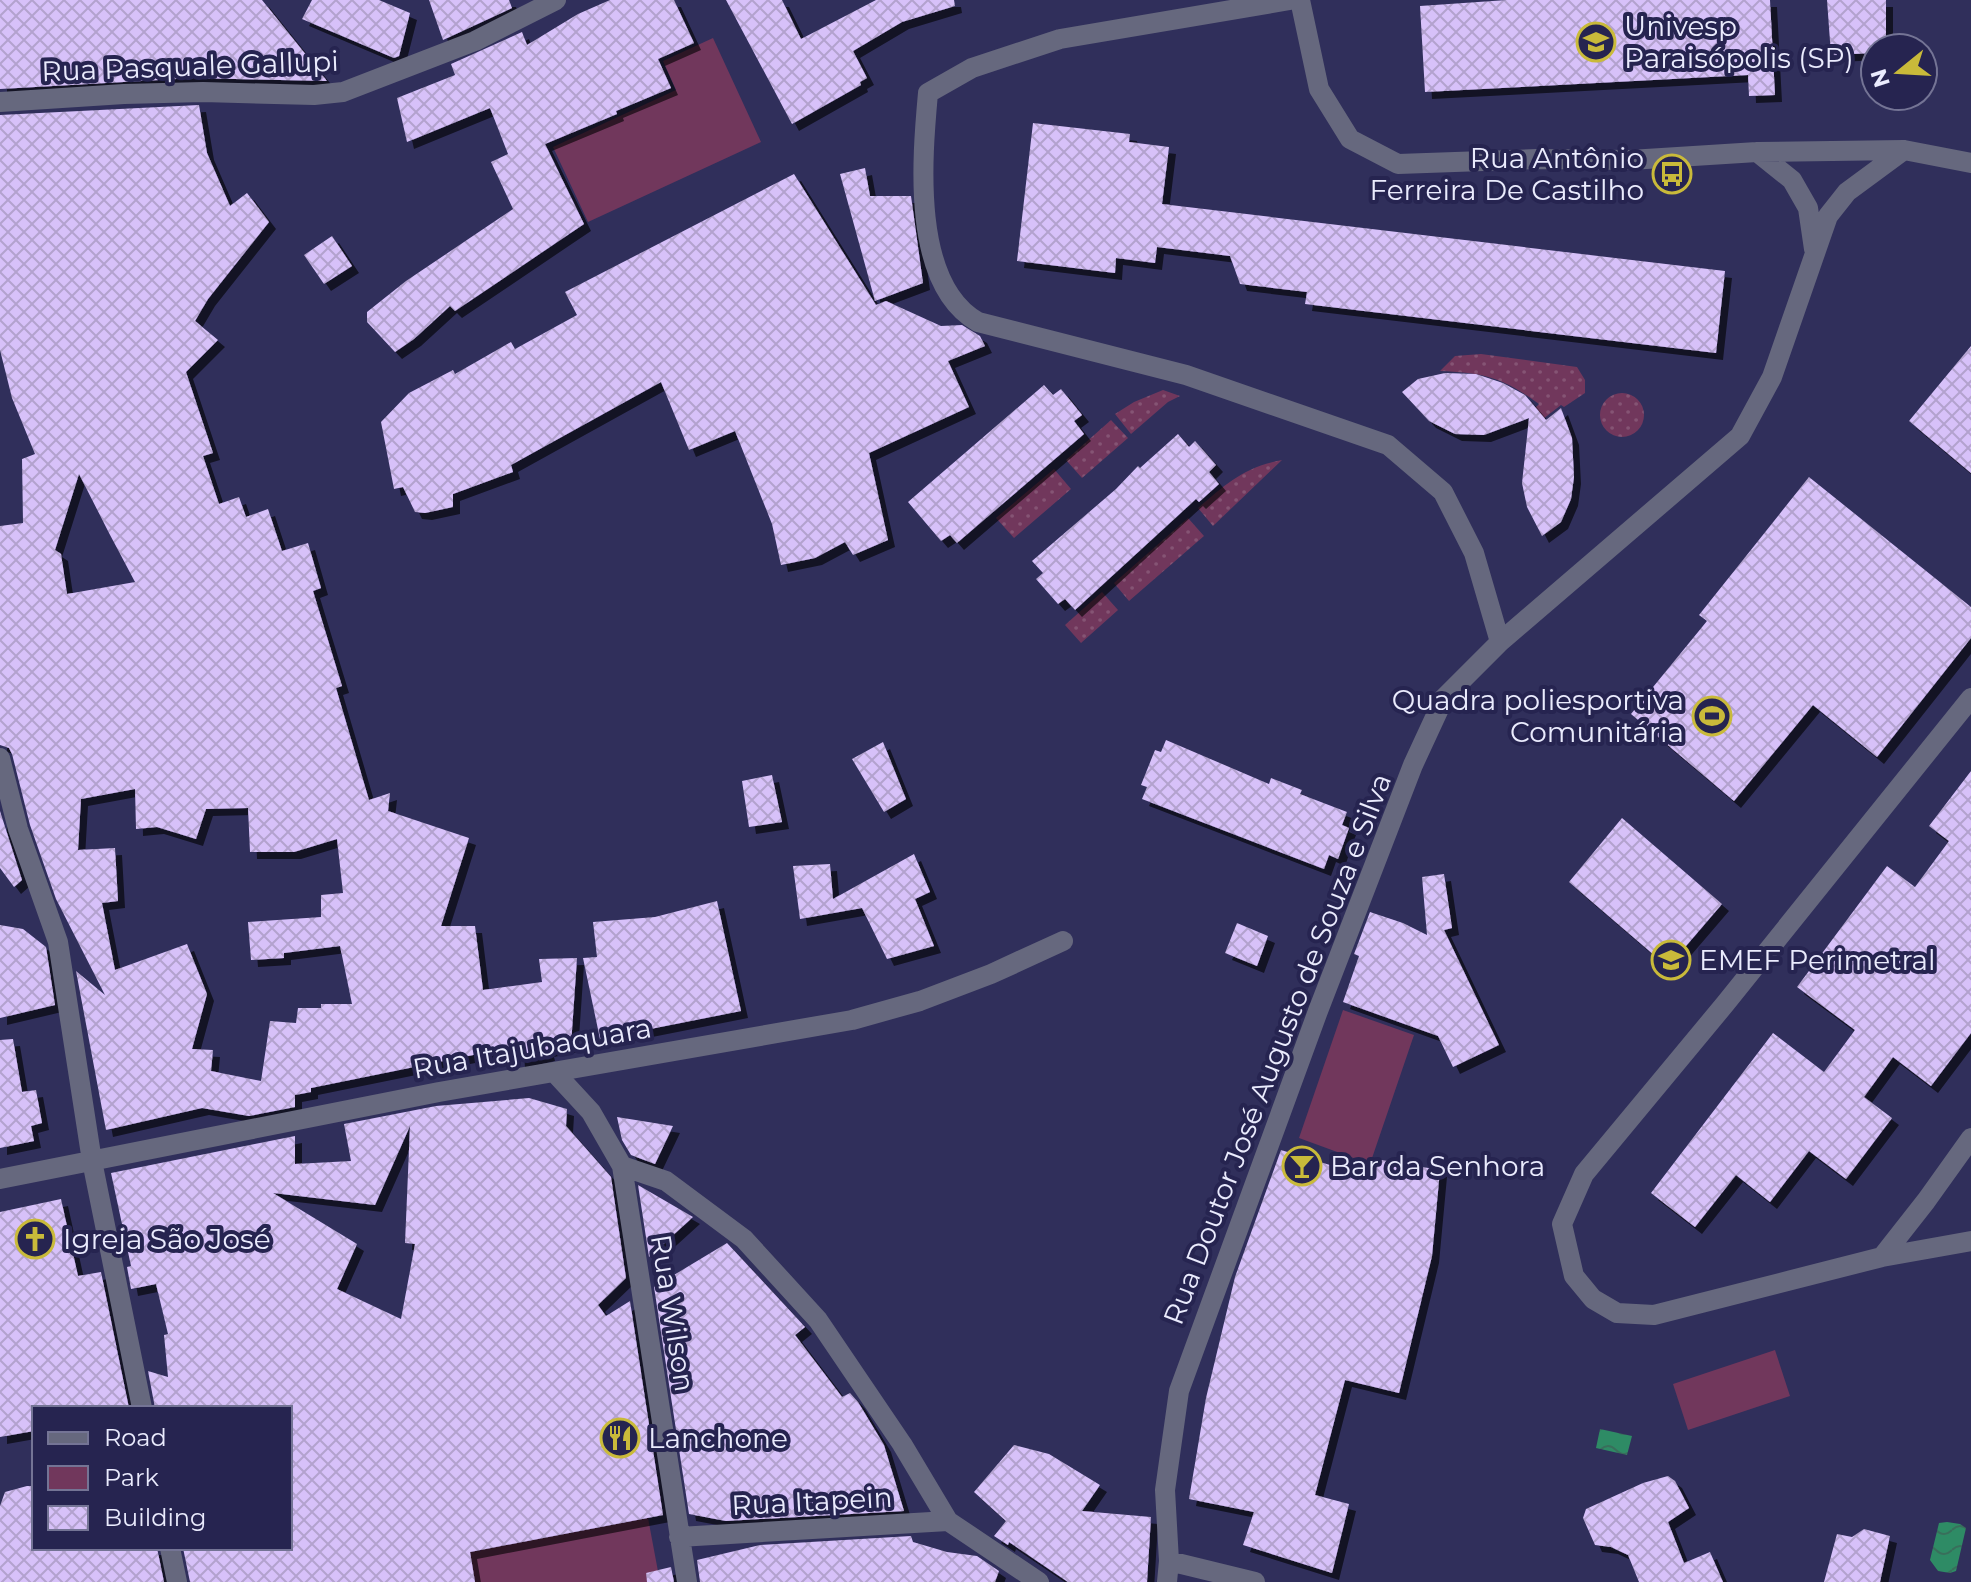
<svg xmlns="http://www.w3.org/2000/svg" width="1971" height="1582" viewBox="0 0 1971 1582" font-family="Montserrat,sans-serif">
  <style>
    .grass { fill: url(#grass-dots) }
    .park { fill: #71375c }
    .water { fill: url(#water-waves) }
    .building { fill: url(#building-cross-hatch); fill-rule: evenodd; filter: url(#shadow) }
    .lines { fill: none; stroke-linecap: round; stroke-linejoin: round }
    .street { stroke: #66687e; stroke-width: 20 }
    .labels { text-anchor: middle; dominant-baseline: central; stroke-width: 8; stroke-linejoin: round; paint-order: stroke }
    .poi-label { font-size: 28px; fill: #eaebfd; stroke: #262450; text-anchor: start }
    .street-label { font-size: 28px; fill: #eaebfd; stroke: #262450 }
  </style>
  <defs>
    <pattern id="grass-dots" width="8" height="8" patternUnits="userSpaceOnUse" patternTransform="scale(2)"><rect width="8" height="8" fill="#71375c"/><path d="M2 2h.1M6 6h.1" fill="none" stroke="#855474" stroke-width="1.8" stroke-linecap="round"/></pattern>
    <pattern id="water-waves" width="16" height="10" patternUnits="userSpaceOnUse" patternTransform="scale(2)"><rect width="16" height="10" fill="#2e8b65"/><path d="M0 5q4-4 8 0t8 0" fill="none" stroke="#386f5b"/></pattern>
    <pattern id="building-cross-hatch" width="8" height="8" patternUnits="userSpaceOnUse" patternTransform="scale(2)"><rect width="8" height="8" fill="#d7c1f9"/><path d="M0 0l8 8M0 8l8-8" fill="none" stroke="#b3a2ce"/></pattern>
    <filter id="shadow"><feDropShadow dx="7" dy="7" stdDeviation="0" flood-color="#0009"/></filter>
  </defs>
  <rect width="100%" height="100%" fill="#302f5b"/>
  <path class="grass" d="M1481,354L1577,367L1585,380V393L1564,407L1561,405L1543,419L1534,409L1539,404C1502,377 1484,373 1440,371L1455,356Z
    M1163,390L1180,396L1168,402L1131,434L1115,414L1134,402Z
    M1600 415a22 22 0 1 1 44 0a22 22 0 1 1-44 0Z
    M1111,420L1128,438L1082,478L1066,460Z
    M1282,460L1213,526L1198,508C1226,484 1244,467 1282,460Z
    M1054,469L1071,489L1014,538L996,518Z
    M1188,518L1204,536L1129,601L1114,583Z
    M1102,592L1118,610L1081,643L1065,625Z"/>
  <path class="park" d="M713,38L761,142L588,222L553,147L676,90L663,61Z
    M1343,1010L1414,1035L1370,1164L1299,1138Z
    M1775,1350L1790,1396L1688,1430L1673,1384Z
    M648,1518L660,1582H475L470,1552Z"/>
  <path class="water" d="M1600,1429L1632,1436L1627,1455L1596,1448Z
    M1947,1522L1960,1524L1966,1528L1956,1571L1950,1573L1938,1571L1930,1560L1939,1523Z"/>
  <path class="building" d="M0,0H262L327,81L194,78L0,89Z
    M312,0H379L410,13L399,56L394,58L302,19Z
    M429,0H509L512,8L443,40Z
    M610,0H674L694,43L658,59L671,88L616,111L617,114L545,144L584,224L455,311L450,306L414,339L395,352L367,322V312L406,281L513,209L491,162L508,154L490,108L407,142L397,98L455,75L451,64L522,32L527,45L578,14Z
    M726,0H782L801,39L876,0H954L955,6L902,22L853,51L867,78L860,82L861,85L792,124Z
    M1507,0H1770L1775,95L1749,96L1748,75L1425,92L1420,6Z
    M1827,0H1886V48H1875V53L1831,55Z
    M199,105L207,153L230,206L247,193L269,222L208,299L195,321L218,340L186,372L213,453L203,456L219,504L239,497L246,517L268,509L282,551L308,543L321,588L313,591L342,686L336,688L369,800L390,793L388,811L469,838L441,926H475L483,990L542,982L539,959L577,958L571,1045L547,1050L548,1054L518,1061L517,1046L311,1088V1092L295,1095V1107L249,1116L202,1108L106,1130L76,971L105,995L56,899L30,825L12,754L9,748L0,745V526L23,523L22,459L35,454L12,398L0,350V115ZM79,474L109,533L135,582L67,594L61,554L55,550ZM135,789L136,829L157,827L196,839L206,809L248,808L250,852H294L337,839L343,893L321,895V917L248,922L251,960L284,958V953L340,946L352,1004H321V1008H298L296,1023L270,1021L261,1081L211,1071L213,1050L192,1049L207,994L187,944L115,970L102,903L118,901L115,848L78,850L81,799Z
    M1033,123L1130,134L1129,142L1169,147L1162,204L1725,271L1716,353L1305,304L1307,292L1240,284L1230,256L1157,247L1155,263L1116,258L1115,273L1017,261Z
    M865,168L870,196H911L923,283L875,301L840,174Z
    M794,174L876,305L886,301L941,326L962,325L980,336L985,346L948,361L969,407L869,453L888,540L853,555L845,542L815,558L781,565L772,524L735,431L689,450L661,382L511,465L513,472L453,494V507L425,513L415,512L403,487L394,489L381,422L409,393L453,370L455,374L511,342L515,349L577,315L565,292Z
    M332,236L352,266L324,284L304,255Z
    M1971,346V473L1909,421Z
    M1445,373L1476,374L1503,383L1525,395L1546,420L1561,408L1572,438L1574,477L1571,499L1561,522L1542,536L1527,507L1522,483L1529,418L1484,435L1455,434L1429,421L1402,392L1418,379Z
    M1044,385L1053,395L1061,389L1082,415L1074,421L1084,434L957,543L950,535L941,541L908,502Z
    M1178,434L1189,447L1195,441L1216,465L1209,472L1219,484L1199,502L1196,499L1075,610L1065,599L1058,604L1036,579L1043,573L1032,561L1116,489L1138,466L1140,468Z
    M1809,477L1971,607V638L1877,757L1813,705L1734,801L1631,714L1707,621L1699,615Z
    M1166,740L1269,784L1271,778L1302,790L1300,794L1347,812L1342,825L1349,828L1338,859L1329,855L1324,869L1142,799L1147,787L1141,785L1155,750L1161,752Z
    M883,742L906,799L884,812L852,759Z
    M1971,771V1033L1931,1086L1893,1057L1864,1097L1892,1118L1846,1179L1809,1151L1770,1202L1736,1175L1695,1227L1651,1193L1773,1033L1824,1072L1855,1030L1797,987L1887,866L1915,887L1949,841L1929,826Z
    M772,775L782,822L749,827L742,781Z
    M0,811L22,880L14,887L0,868Z
    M1622,818L1722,904L1668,967L1569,882Z
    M914,854L930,892L915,899L934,946L887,959L862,908L800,919L793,866L830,864L833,899Z
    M1444,874L1452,928L1444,930L1499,1045L1453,1067L1438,1036L1343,1002L1359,956L1354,954L1370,912L1403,923L1427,935L1422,877Z
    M717,901L741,1011L600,1039L583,958L597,957L593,922L655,917Z
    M1237,923L1268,936L1257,966L1225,953Z
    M0,925L23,929L46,947L55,1005L0,1018Z
    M13,1039L22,1092L36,1090L42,1123L31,1126L34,1141L0,1148V1040Z
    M529,1098L567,1109L566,1126L611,1177L626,1278L598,1305L606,1316L630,1301L663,1515L470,1552L475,1582H190L183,1548H290V1408H155L148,1371L168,1377L164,1335L168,1334L156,1284L131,1289L127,1267L131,1266L111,1173L295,1136V1164L351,1161L344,1124L436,1106ZM410,1126L405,1243L415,1244L401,1319L337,1289L357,1244L273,1193L375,1205Z
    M617,1117L673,1126L655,1164L631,1155L622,1140Z
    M1281,1150L1343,1169L1344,1166L1372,1173L1376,1159L1440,1170L1432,1256L1399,1393L1345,1380L1315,1495L1349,1504L1332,1573L1243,1545L1254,1512L1189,1499L1206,1398L1235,1277Z
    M638,1185L693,1217L649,1257Z
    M61,1199L78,1276L101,1272L129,1408H34V1431L0,1437V1212Z
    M727,1243L805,1327L795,1335L842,1397L850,1393L858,1402L884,1445L904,1511L726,1521L689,1514L654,1287Z
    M1014,1445L1049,1454L1100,1485L1082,1511L1151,1517L1147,1582H1068L1009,1542L1008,1545L994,1536L1006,1521L974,1492Z
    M1668,1476L1675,1481L1689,1508L1668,1522L1684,1563L1710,1552L1723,1582H1639L1628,1555L1611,1547L1595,1545L1583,1518L1586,1509L1643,1483Z
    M27,1486H34V1548H157L164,1582H0V1506L5,1492Z
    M1864,1529L1890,1536L1880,1582H1824L1837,1534L1852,1537Z
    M911,1536L913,1542L947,1552L977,1556L999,1571L995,1582H700L697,1560L760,1545Z
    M671,1567L674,1582H647L646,1573Z"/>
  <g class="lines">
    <path class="street" d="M1290,0L1060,39L972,68L928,93C922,159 911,284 978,322L1186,375L1388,445L1443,492L1474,553L1500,642
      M1300,0L1319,89L1350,139L1398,164L1537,159L1630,160L1757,152L1904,150L1971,163
      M0,102L124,94L203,92L314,95L343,92L475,41L556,0
      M1757,152L1792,180L1808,208L1814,249
      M1971,698L1725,1004L1584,1174L1562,1224L1574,1276L1593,1299L1617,1313L1654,1315L1882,1257L1971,1241
      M0,758L18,829L58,942L92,1161L142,1408
      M555,1073L591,1112L622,1166L687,1582
      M622,1166L666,1181L744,1239L818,1320L902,1444L948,1521L1039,1582
      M0,1179L439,1092L852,1020L920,1001L991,974L1063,941
      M1882,1257L1926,1201L1971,1138
      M679,1537L948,1521
      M170,1548L177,1582
      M1169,1561L1255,1582
      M1167,1582L1169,1561L1165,1490L1179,1391L1318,1011L1413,765L1444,698L1500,642L1740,436L1772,377L1828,216L1847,192L1904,150"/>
  </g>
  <defs>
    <g id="university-ring" transform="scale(2)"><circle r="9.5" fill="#262450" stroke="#c9ba3a" stroke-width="1.5"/><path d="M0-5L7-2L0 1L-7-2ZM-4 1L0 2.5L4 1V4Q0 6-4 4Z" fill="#c9ba3a"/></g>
    <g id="bus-ring" transform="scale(2)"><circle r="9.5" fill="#262450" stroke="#c9ba3a" stroke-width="1.5"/><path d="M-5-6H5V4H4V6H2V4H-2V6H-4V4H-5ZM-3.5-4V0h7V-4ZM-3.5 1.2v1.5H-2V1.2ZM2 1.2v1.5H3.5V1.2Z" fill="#c9ba3a"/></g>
    <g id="stadium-ring" transform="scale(2)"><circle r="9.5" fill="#262450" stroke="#c9ba3a" stroke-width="1.5"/><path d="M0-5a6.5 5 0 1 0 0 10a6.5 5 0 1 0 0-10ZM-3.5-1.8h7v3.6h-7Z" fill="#c9ba3a"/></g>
    <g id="school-ring" transform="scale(2)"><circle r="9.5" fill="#262450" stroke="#c9ba3a" stroke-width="1.5"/><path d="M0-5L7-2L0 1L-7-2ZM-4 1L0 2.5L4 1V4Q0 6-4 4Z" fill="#c9ba3a"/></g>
    <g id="bar-ring" transform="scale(2)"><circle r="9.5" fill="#262450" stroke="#c9ba3a" stroke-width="1.5"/><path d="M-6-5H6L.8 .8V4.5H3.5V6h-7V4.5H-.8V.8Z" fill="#c9ba3a"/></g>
    <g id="church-ring" transform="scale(2)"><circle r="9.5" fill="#262450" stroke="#c9ba3a" stroke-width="1.5"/><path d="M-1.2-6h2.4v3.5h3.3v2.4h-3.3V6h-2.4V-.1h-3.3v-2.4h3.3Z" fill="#c9ba3a"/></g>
    <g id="restaurant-ring" transform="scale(2)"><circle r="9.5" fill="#262450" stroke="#c9ba3a" stroke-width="1.5"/><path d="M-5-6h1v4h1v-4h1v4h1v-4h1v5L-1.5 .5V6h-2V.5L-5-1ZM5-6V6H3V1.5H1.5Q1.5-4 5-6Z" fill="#c9ba3a"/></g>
  </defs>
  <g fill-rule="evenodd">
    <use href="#university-ring" x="1596" y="42"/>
    <use href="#bus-ring" x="1672" y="174"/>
    <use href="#stadium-ring" x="1712" y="716"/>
    <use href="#school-ring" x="1671" y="960"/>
    <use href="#bar-ring" x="1302" y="1166"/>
    <use href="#church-ring" x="35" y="1239"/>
    <use href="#restaurant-ring" x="620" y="1438"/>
  </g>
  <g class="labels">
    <g class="poi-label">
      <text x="1624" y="26">Univesp<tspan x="1624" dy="32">Paraisópolis (SP)</tspan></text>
      <text x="1644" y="158" text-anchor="end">Rua Antônio<tspan x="1644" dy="32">Ferreira De Castilho</tspan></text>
      <text x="1684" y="700" text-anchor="end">Quadra poliesportiva<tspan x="1684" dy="32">Comunitária</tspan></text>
      <text x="1699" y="960">EMEF Perimetral</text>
      <text x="1330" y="1166">Bar da Senhora</text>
      <text x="63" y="1239">Igreja São José</text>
      <text x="648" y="1438">Lanchone</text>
    </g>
    <g class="street-label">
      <text transform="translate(190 66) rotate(-2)">Rua Pasquale Gallupi</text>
      <text transform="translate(532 1048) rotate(-10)">Rua Itajubaquara</text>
      <text transform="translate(1277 1049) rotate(-69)">Rua Doutor José Augusto de Souza e Silva</text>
      <text transform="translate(673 1313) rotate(81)">Rua Wilson</text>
      <text transform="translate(812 1501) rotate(-3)">Rua Itapein</text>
    </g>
  </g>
  <rect x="32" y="1406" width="260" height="144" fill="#262450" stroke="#747495" stroke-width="2"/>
  <rect x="48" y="1432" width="40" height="12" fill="#66687e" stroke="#747495" stroke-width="2"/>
  <text x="104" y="1446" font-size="24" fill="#eaebfd">Road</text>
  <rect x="48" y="1466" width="40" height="24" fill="#71375c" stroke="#747495" stroke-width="2"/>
  <text x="104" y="1486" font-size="24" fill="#eaebfd">Park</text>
  <rect x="48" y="1506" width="40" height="24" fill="url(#building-cross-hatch)" stroke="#747495" stroke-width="2"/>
  <text x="104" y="1526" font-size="24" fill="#eaebfd">Building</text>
  <g transform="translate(1899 72) rotate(252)"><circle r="38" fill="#262450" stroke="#747495" stroke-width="2"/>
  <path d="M0-6L14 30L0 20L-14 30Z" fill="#c9ba3a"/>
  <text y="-12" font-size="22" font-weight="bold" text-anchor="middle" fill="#eaebfd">N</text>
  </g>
</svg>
